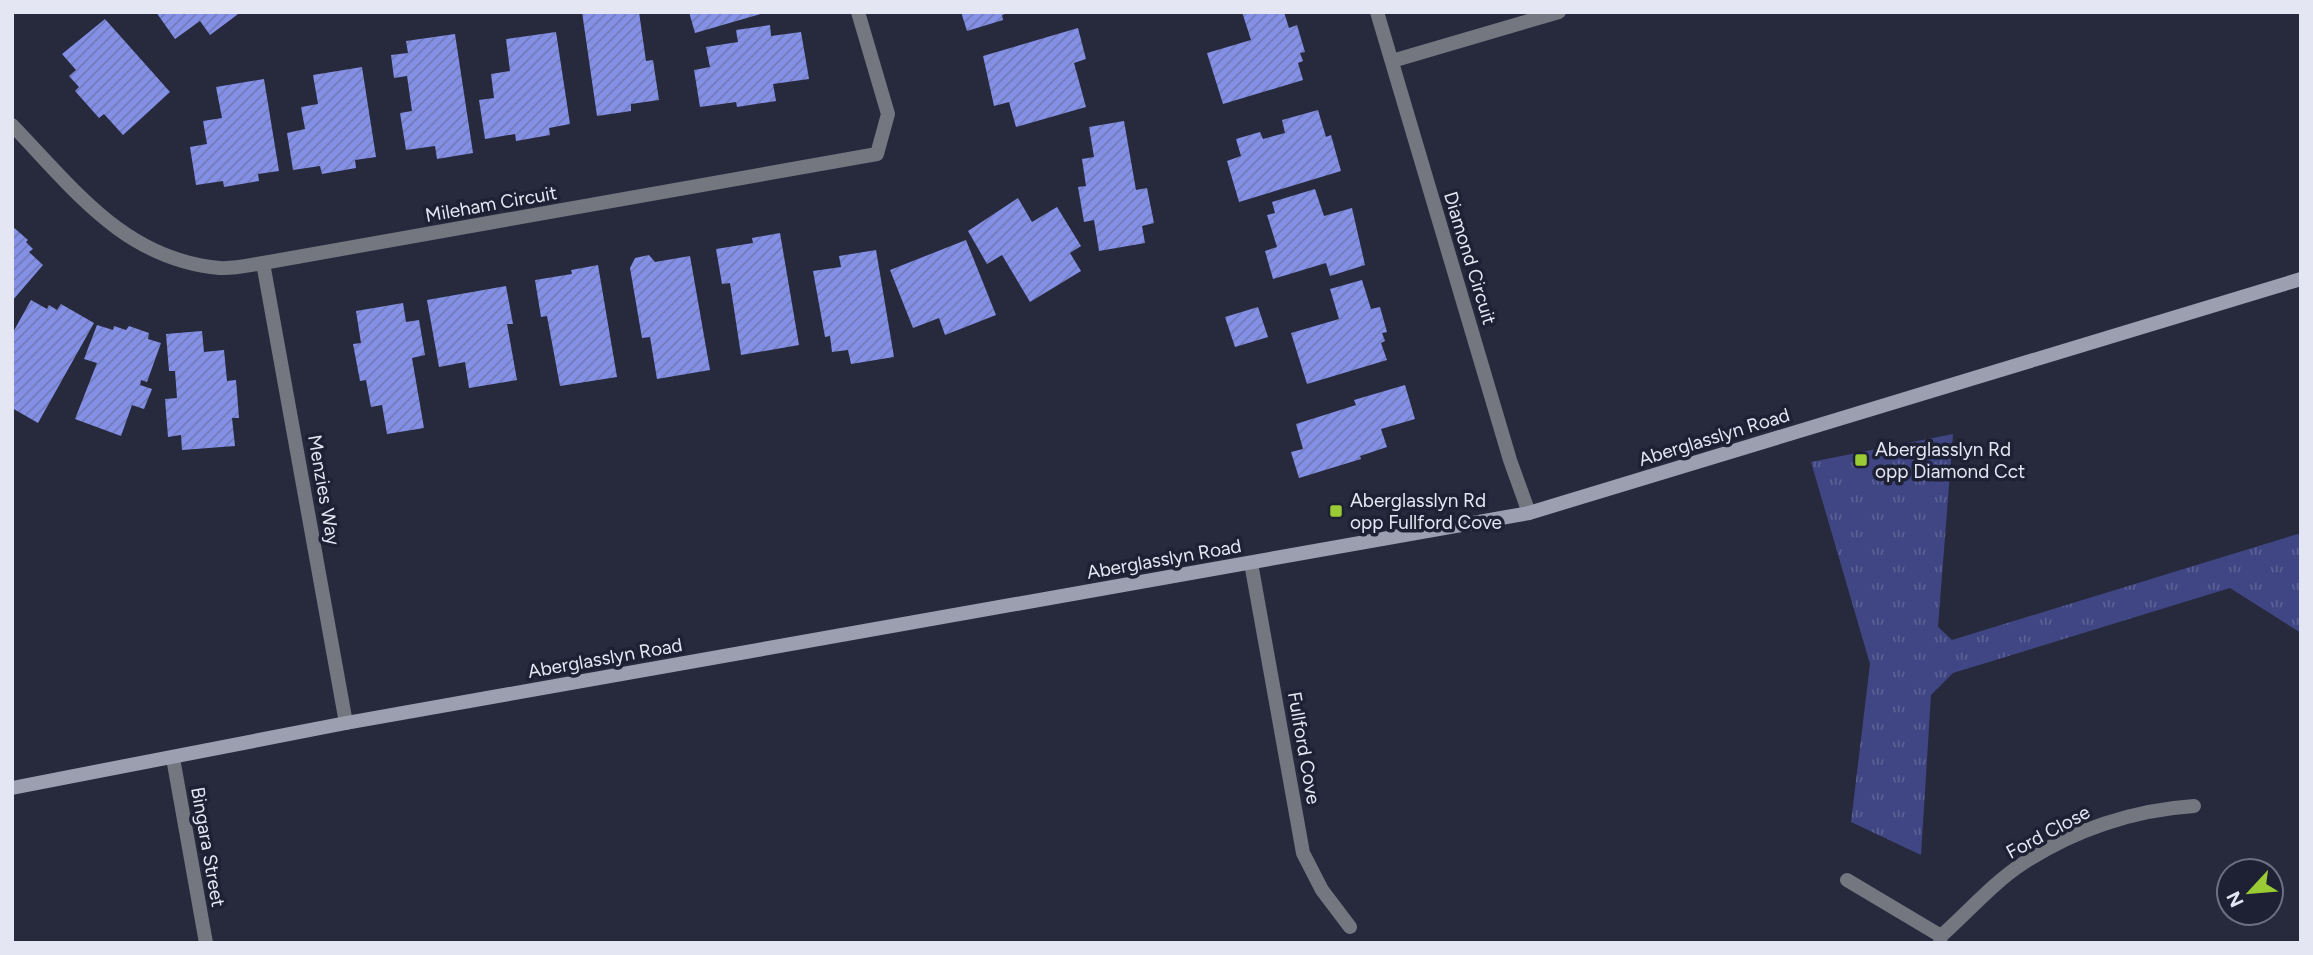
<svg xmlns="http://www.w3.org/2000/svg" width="2313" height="955" viewBox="0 0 2313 955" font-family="Figtree,sans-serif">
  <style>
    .grass { fill: url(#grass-tufts) }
    .building { fill: url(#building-hatch) }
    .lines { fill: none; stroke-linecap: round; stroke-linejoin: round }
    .minor { stroke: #747680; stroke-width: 14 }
    .tertiary { stroke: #747680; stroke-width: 14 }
    .secondary { stroke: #9c9faf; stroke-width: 14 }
    .poi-dot { fill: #9acb35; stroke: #1e2133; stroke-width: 2.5 }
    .labels { text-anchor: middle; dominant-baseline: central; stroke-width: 7; stroke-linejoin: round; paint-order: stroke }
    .street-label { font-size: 19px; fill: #e4e7f3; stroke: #1e2133 }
    .poi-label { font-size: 19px; fill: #e4e7f3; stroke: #1e2133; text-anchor: start }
  </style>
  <defs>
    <pattern id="grass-tufts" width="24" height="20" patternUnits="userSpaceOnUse" patternTransform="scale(1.75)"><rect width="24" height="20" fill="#3f4683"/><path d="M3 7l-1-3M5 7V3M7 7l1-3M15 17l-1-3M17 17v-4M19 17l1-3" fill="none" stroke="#5b6195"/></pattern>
    <pattern id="building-hatch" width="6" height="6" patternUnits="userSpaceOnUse" patternTransform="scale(1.75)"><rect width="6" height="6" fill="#8490e6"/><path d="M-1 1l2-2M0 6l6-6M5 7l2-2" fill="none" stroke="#717ab7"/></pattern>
  </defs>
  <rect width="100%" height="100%" fill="#272a3d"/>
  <path class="grass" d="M1953,434L1938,627L1952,640L2301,533V633L2230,588L1953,673L1931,695L1921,855L1851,822L1870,664L1811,462Z"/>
  <path class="building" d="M156,12H241L210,35L200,21L175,39Z
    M582,12H639L646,61L653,60L659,100L631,104V111L597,116Z
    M689,12H764V13L695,33Z
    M961,12H1008V13L1002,15L1003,20L967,31Z
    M1242,12H1284L1289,28L1297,25L1305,52L1300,53L1303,61L1298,63L1303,80L1223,104L1207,53L1251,40Z
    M105,19L170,92L123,135L104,114L99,118L75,91L79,87L69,76L76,70L62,54Z
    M770,25L771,36L801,32L809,79L773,84L776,101L737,107L736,102L700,107L694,70L710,67L706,47L738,42L736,30Z
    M1078,28L1086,59L1074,63L1086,107L1016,127L1009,102L994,106L983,56Z
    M556,32L570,124L549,128L550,135L516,141L515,134L485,139L479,100L494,98L491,74L510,71L506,39Z
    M455,34L473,153L437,159L435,146L406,150L400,113L412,111L407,76L394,78L391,55L408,53L406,41Z
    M362,67L376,157L355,160L356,168L322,174L320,166L293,170L287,133L305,129L301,107L318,104L313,75Z
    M264,79L279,171L258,174L259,181L224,187L223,181L196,185L190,147L207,144L203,121L222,118L216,87Z
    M1318,110L1326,137L1331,135L1341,171L1239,202L1227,161L1241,156L1236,139L1260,132L1263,139L1285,133L1282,120Z
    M1124,121L1136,190L1147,188L1154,223L1142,226L1145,243L1099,251L1094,220L1084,222L1078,187L1086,186L1082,159L1094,157L1089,127Z
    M1315,189L1324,216L1352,208L1365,265L1330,276L1326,263L1273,279L1265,251L1277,247L1267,215L1275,213L1272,202Z
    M1018,198L1032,222L1057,207L1081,246L1070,253L1081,271L1030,302L1002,255L987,264L968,231Z
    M12,226L28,240L26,242L33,249L29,252L43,265L12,301Z
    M780,233L799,345L741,355L730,283L722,284L716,249L753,243L752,238Z
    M966,240L996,315L945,335L939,318L913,328L890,270Z
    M876,250L894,357L851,364L848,350L832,352L830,336L825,337L813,271L841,267L839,256Z
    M649,255L655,262L690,256L710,370L657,379L650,337L642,338L630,268L635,258Z
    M598,265L617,377L560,386L547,316L541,317L535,280L572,274L571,270Z
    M1362,280L1371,309L1380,307L1387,332L1382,333L1385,341L1381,343L1387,360L1307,384L1291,333L1339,319L1330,289Z
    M506,286L513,324H507L517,380L469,388L465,362L439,367L427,300Z
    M31,300L47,309L49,305L57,310L61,304L94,323L38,423L12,408V334Z
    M403,303L406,322L419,320L425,355L412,358L424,428L387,434L382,405L371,407L366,380L360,381L353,344L361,343L356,311Z
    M1258,307L1268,337L1235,347L1225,317Z
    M97,325L113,330L114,326L126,330L129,326L149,333L148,339L161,343L147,382L141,380L140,385L152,389L144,409L132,405L121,436L75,419L97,363L84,359Z
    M202,331L204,352L224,350L227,381L236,380L239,418H232L235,446L182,450L181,435L168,437L165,399L177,398L175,371H169L166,334Z
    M1405,385L1415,419L1381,429L1387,447L1360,456L1361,459L1299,478L1291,452L1303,449L1296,424L1356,405L1354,400Z"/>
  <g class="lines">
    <path class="minor" d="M1377,12L1510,460L1529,513
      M1392,61L1559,12
      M12,125C74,189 125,260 220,268C234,269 250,265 263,263L877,154L888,114L858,12
      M263,263L346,723
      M1251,563L1303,853L1322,890L1350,927
      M1847,880L1941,936
      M1940,943L1941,936C1967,913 1993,883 2022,864C2073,830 2133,810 2194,806"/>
    <path class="tertiary" d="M173,758L206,943"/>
    <path class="secondary" d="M12,788L346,723L1529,513L2301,279"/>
  </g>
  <g class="poi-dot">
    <rect x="1854" y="453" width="14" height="14" rx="3.5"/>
    <rect x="1329" y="504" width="14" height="14" rx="3.5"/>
  </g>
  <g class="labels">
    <g class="street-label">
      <text transform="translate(491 204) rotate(-10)">Mileham Circuit</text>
      <text transform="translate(1470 258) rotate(73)">Diamond Circuit</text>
      <text transform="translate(1714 437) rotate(-17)">Aberglasslyn Road</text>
      <text transform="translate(324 490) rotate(80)">Menzies Way</text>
      <text transform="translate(1164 559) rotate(-10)">Aberglasslyn Road</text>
      <text transform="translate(605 658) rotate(-10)">Aberglasslyn Road</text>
      <text transform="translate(1304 748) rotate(80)">Fullford Cove</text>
      <text transform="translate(2048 832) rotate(-28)">Ford Close</text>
      <text transform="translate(208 847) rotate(80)">Bingara Street</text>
    </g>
    <g class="poi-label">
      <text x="1875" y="449">Aberglasslyn Rd<tspan x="1875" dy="22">opp Diamond Cct</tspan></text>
      <text x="1350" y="500">Aberglasslyn Rd<tspan x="1350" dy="22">opp Fullford Cove</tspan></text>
    </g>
  </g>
  <rect width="2313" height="955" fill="none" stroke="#e4e7f3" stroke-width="28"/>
  <g transform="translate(2250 892) rotate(244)"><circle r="33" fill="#1e2133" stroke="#6d7080" stroke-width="2"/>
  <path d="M0-5L12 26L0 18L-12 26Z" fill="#9acb35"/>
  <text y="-10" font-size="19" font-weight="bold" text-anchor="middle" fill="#e4e7f3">N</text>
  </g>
</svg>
